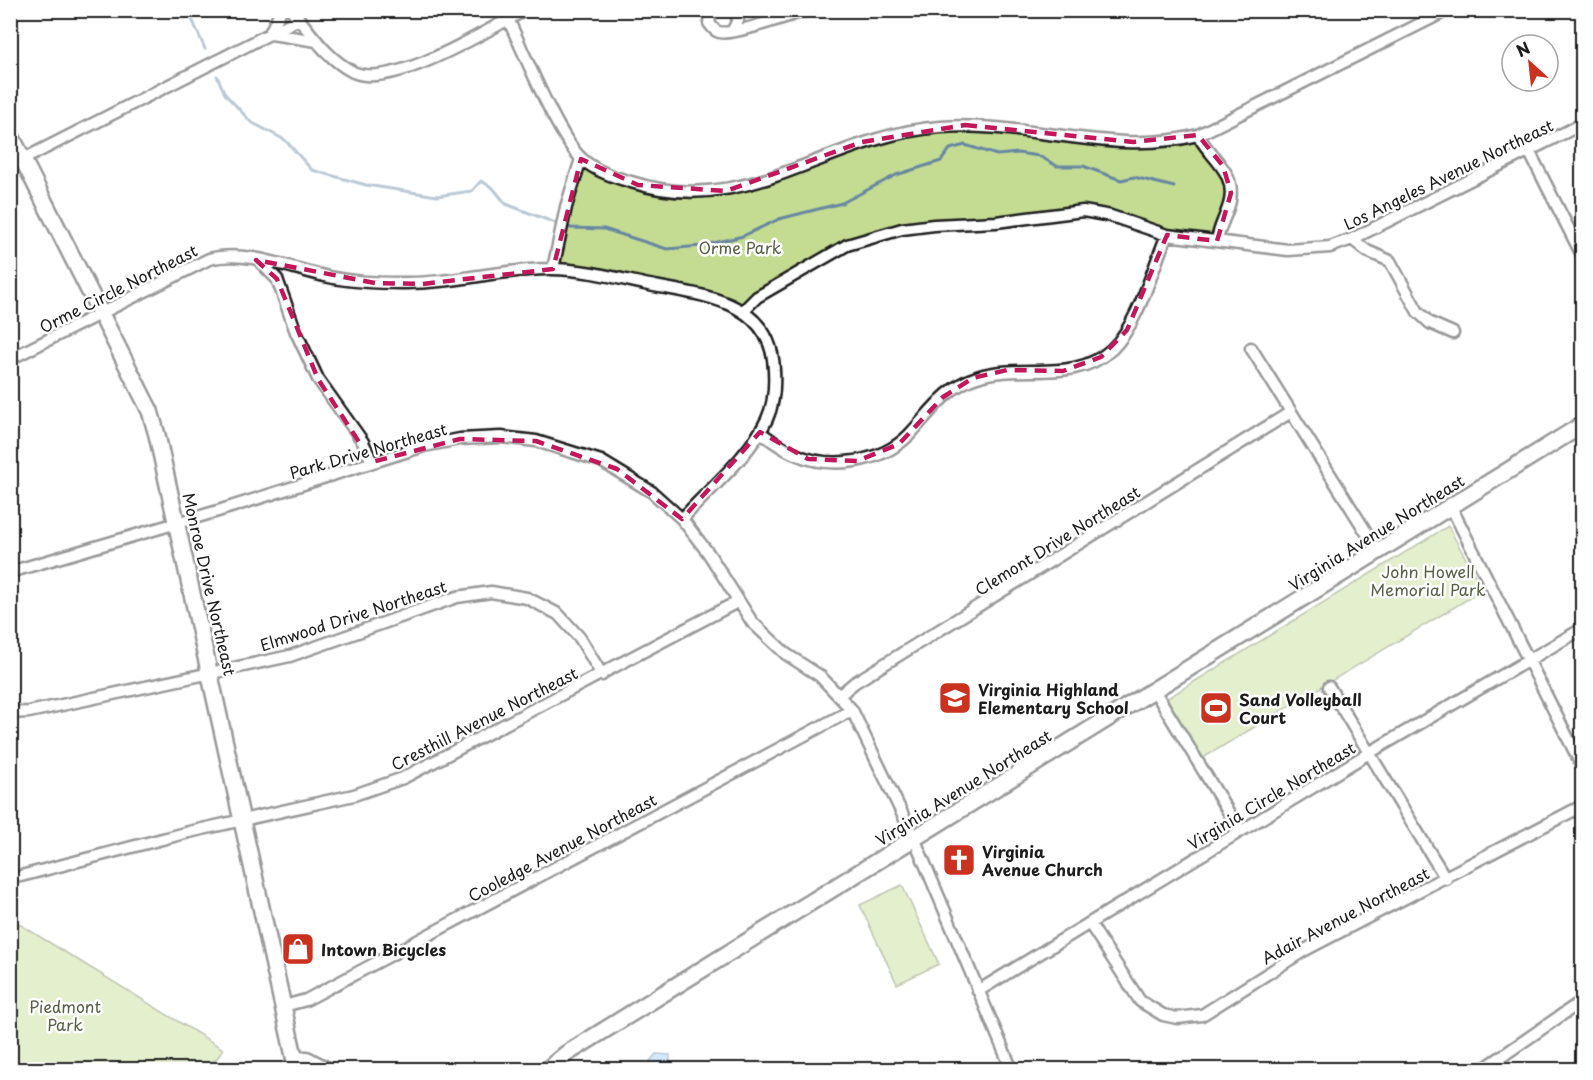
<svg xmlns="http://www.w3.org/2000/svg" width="1593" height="1080" viewBox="0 0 1593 1080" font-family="'Playpen Sans',sans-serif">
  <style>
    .green { fill: #c4dc92; stroke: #707c57; stroke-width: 1.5 }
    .water { fill: #9bcff9; stroke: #6887a1; stroke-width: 1.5 }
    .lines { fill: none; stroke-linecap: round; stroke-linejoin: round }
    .stream { stroke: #6887a1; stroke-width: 3 }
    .street-casing { stroke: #1c1c1c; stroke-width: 15 }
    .secondary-casing { stroke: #1c1c1c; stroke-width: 20 }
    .street { stroke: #fff; stroke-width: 10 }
    .secondary { stroke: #fff; stroke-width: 15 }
    .marked { fill: none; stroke: #c2185b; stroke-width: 4.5; stroke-dasharray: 12 8; stroke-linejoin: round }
    .labels { text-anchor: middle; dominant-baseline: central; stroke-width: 5; stroke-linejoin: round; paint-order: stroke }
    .street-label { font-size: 16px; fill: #1c1c1c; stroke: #fff }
    .park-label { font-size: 16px; fill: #575f45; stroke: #fff }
    .poi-label { font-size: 16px; font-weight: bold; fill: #1c1c1c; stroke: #fff; text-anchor: start }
  </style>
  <rect width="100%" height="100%" fill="#fff"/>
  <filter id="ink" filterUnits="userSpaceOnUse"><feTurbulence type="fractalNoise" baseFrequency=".0167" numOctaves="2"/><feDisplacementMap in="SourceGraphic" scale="12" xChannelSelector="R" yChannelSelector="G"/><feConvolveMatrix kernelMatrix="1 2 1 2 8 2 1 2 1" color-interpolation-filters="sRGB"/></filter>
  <g filter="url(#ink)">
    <path class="green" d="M992,129L1140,148L1194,140L1216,160L1231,196L1213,245L1109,212L994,219L884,236L815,263L752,307L554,270L582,162L626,186L703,198L783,176L896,135Z
      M1448,526L1483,590L1203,758L1166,699Z
      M902,885L939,964L897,984L860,905Z
      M11,919L223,1049L216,1060L190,1067L189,1069H11Z"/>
    <path class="water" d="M656,1054L670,1055V1062L664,1069L651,1068L650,1061Z"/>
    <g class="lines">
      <path class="stream" d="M192,10V19L205,49
        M217,76L225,94L251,122L285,140L312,170L366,185L437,196L472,191L481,181L493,188L506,204L558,224
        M565,226L571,228L604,229L667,249L701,246L743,236L779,219L842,203L896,175L941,161L950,149L965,145L997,155L1018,153L1039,156L1057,166H1083L1121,180L1134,177L1174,187"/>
      <g class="street-casing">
        <path id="street" d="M292,10C310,32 327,59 353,72C393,90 487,30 525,10
          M711,10L709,23C712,27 714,31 719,32C731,36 791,15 807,10
          M508,19C524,52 558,138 582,159C595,171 614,177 631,182C749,220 827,135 941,127C1027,121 1114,157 1198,135L1448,10
          M733,30L738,20L736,10
          M270,33L281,10
          M271,34L317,41
          M1198,135C1210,158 1236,171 1230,201C1227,215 1219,226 1217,241
          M1529,151L1582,255
          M10,166L299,19
          M1352,239L1367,251L1390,261L1418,312L1430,323L1453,333
          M261,263L277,279L296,332L318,379L363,442L372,462
          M553,269L566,207L581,159
          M743,311L757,297L847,245L902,229L934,225L996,222L1083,211L1111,216L1167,235L1288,250L1330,247L1352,239L1582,124
          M1251,348L1378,551
          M10,359L209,259C248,249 291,269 329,277C353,282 377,283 401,283C452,284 500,269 550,269C582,269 613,277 644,284C698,295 772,298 774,370C775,387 774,404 767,419C749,457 710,488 682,519
          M760,432C771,440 782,449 795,454C831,470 881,463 909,435C930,413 947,386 977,377C1023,362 1073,385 1112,349C1139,323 1152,269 1167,235
          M1451,507L1582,766
          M10,572L218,511L424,446L460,439L501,437L536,441L601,461L652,492L682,519L709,554L752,622L786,654L820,676L852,710L914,838L1012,1070
          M1329,687L1446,879
          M1154,690L1240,831
          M840,695L854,683L1291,412
          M10,713L29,712L290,656L457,597L491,592L527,598L558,614L580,638L602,675
          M21,876L189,832L354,795L403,778L737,602
          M1090,924L1140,1001L1163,1015L1177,1018L1202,1015L1305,950L1582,806
          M978,991L1369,753L1582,629
          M284,1006L306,1000L852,710
          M295,1057H307L332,1070
          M1482,1070L1582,1001"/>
      </g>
      <g class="secondary-casing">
        <path id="secondary" d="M10,134L150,411L157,435L297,1070
          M547,1070L566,1054L677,985L1582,425"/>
      </g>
      <use href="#street" class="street"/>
      <use href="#secondary" class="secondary"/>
    </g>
  </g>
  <path d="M0 0H1593V1080H0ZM965,125L1133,142L1198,135L1223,166L1231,193L1217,241L1167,235L1127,330L1101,357L1063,371L1007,370L973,378L943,397L899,444L857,461L808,459L760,432L682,519L617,469L536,441L460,439L372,462L318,379L277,279L256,260L375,283L422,284L553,269L581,159L638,185L726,191L862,142Z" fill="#fff" fill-opacity=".55" fill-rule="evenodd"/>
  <path class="marked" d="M965,125L1133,142L1198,135L1223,166L1231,193L1217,241L1167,235L1127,330L1101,357L1063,371L1007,370L973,378L943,397L899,444L857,461L808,459L760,432L682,519L617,469L536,441L460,439L372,462L318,379L277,279L256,260L375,283L422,284L553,269L581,159L638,185L726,191L862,142Z"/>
  <defs>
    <g id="school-square" transform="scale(1.725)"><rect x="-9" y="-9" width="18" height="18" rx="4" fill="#c8321e" stroke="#fff"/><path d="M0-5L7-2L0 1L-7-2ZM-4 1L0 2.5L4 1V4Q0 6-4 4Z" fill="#fff"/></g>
    <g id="stadium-square" transform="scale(1.725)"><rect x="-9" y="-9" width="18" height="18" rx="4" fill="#c8321e" stroke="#fff"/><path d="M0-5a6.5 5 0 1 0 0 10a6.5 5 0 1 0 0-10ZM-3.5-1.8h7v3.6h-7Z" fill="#fff"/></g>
    <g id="church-square" transform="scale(1.725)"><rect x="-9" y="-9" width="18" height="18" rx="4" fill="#c8321e" stroke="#fff"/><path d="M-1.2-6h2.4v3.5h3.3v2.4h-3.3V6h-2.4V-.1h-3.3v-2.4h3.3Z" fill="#fff"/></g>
    <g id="shop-square" transform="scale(1.725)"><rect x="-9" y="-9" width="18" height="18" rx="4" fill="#c8321e" stroke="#fff"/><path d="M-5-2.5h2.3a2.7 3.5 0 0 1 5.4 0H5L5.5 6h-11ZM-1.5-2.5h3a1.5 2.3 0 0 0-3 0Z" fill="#fff"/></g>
  </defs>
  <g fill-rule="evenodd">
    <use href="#school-square" x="955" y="698"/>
    <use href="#stadium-square" x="1216" y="708"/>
    <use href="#church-square" x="959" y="860"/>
    <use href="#shop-square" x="298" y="949"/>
  </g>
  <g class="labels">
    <g class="street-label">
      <text transform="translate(1448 174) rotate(-26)">Los Angeles Avenue Northeast</text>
      <text transform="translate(118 288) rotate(-27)">Orme Circle Northeast</text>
      <text transform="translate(368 450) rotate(-16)">Park Drive Northeast</text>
      <text transform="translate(1376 532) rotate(-32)">Virginia Avenue Northeast</text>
      <text transform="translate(1057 540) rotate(-32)">Clemont Drive Northeast</text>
      <text transform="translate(210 584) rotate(77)">Monroe Drive Northeast</text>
      <text transform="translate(353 615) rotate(-18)">Elmwood Drive Northeast</text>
      <text transform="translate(484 718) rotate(-27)">Cresthill Avenue Northeast</text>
      <text transform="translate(963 787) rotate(-32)">Virginia Avenue Northeast</text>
      <text transform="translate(1271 795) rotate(-31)">Virginia Circle Northeast</text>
      <text transform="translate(562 847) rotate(-28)">Cooledge Avenue Northeast</text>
      <text transform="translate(1345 915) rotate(-28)">Adair Avenue Northeast</text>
    </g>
    <g class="park-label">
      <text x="740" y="247">Orme Park</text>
      <text x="1428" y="571">John Howell<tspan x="1428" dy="18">Memorial Park</tspan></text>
      <text x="65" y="1006">Piedmont<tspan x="65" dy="18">Park</tspan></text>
    </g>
    <g class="poi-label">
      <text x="978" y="689">Virginia Highland<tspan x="978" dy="18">Elementary School</tspan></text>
      <text x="1239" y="699">Sand Volleyball<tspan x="1239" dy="18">Court</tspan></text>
      <text x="982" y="851">Virginia<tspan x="982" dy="18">Avenue Church</tspan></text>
      <text x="321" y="949">Intown Bicycles</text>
    </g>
  </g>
  <rect width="1593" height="1080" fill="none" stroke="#fff" stroke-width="36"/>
  <rect x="18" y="18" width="1557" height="1044" fill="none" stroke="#1c1c1c" stroke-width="2" filter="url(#ink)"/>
  <g transform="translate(1530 63) rotate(333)"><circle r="28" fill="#ffffff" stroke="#a4a4a4" stroke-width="1.5"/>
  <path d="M0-4.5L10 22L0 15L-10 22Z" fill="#c8321e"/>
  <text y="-9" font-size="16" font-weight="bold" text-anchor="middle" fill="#1c1c1c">N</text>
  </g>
</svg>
